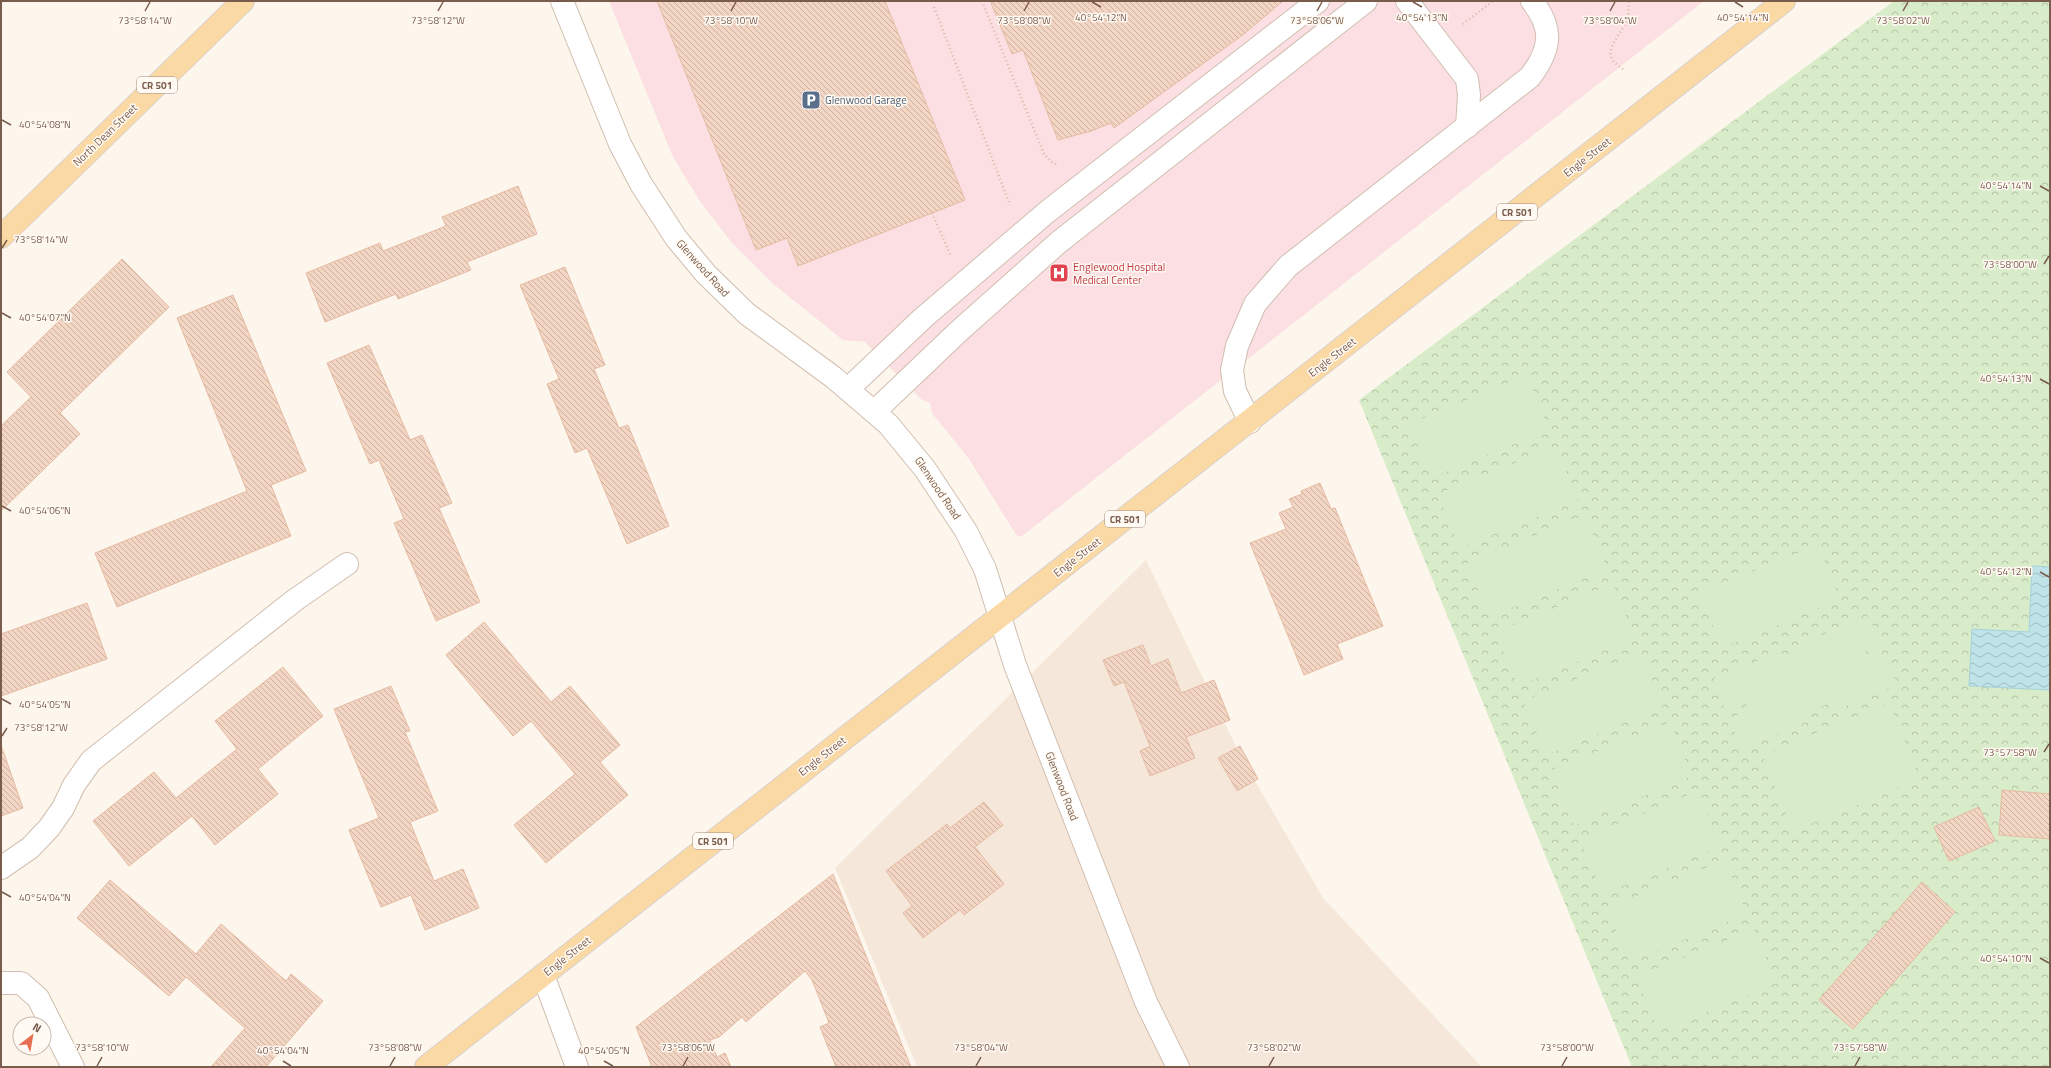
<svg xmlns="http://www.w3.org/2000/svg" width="2051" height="1068" viewBox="0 0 2051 1068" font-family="'Titillium Web',sans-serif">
	<defs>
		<pattern id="park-crowns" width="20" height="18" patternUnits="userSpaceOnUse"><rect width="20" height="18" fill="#d8ecc9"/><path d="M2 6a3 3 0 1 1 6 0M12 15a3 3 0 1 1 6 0" fill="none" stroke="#b4c2a5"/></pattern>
		<pattern id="water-waves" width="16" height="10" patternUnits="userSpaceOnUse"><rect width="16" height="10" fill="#bfe3e8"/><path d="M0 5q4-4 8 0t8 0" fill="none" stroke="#a0bbbe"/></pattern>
		<pattern id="building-back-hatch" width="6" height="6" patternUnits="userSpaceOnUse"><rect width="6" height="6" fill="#f3d5c3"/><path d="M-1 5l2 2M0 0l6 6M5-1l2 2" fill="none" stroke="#cab0a1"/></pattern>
	</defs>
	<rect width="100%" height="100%" fill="#fdf6ec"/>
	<path fill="#f5e8da" d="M1146 560 1240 755 1323 898 1482 1067H917L835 868Z"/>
	<path fill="#fbdfe3" d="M609 1H1704L1022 536H1017L969 459 932 413 930 403 921 399 865 342 843 340 772 283 732 243 699 200 673 157Z"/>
	<path fill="url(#park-crowns)" d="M1894 1H2050V1067H1632L1359 400Z"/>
	<path fill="#d8ecc9" d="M1527 375 1549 430 1431 478 1409 424Z
		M1556 446 1578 500 1460 548 1438 494Z
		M1585 515 1607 569 1489 617 1467 563Z
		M1818 545 1840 599 1722 648 1699 593Z
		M1613 584 1635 638 1518 686 1495 632Z
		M1869 616 1881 646 1862 653 1866 662 1885 655 1897 685 1831 712 1828 704 1805 713 1808 721 1742 749 1729 718 1748 711 1745 702 1725 709 1713 679 1779 652 1782 659 1805 650 1802 643Z
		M1641 653 1663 707 1546 755 1523 701Z
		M1889 703 1920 779 1793 831 1762 755Z
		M1670 722 1692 776 1574 825 1551 770Z
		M1698 791 1720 846 1603 894 1580 840Z
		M1725 860 1747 914 1629 962 1607 908Z
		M1754 929 1777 983 1659 1031 1636 977Z"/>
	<path fill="url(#water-waves)" stroke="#a5d3da" d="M2032 566 2050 567V690L1969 686 1972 629 2029 632Z"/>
	<path fill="url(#building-back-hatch)" stroke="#e6bba3" d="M657 1H885L965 200 798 266 787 238 756 250Z
		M996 1H1283L1244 34 1114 128 1111 123 1091 131 1058 140 1023 50 1012 54 991 3Z
		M518 186 537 234 467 262 471 270 398 299 396 294 325 322 306 273 380 243 383 251 446 226 442 217Z
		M122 259 169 307 60 413 80 434 1 511V426L31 397 7 372Z
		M565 267 605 365 594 369 619 428 628 425 669 526 627 544 587 448 575 453 547 384 559 379 520 285Z
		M233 295 306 471 271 485 291 536 117 607 95 553 247 491 177 318Z
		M369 345 410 440 422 435 452 503 439 508 480 602 436 621 394 523 404 519 379 460 370 464 327 363Z
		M1320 483 1331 509 1335 508 1383 626 1337 644 1343 659 1304 675 1250 543 1286 529 1279 513 1293 507 1289 499 1302 494 1301 491Z
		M87 603 107 659 1 696V634Z
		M484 622 551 702 570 686 620 745 600 762 628 795 546 863 514 825 575 774 531 721 513 736 446 655Z
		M1143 645 1151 666 1168 659 1181 693 1214 680 1230 720 1186 737 1195 758 1150 776 1140 751 1150 746 1124 682 1114 686 1103 660Z
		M283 667 323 716 258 769 278 794 215 845 192 816 129 866 93 821 154 772 176 798 237 749 215 721Z
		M391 686 410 731 405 732 438 811 410 822 434 881 463 869 479 908 425 930 411 895 381 907 349 830 379 818 334 709Z
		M1 745 23 808 1 816Z
		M1240 746 1258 779 1237 791 1218 758Z
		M2002 790 2050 794V839L1999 835Z
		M984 802 1003 825 975 847 1004 884 964 915 960 910 923 938 903 913 912 906 886 871 947 824 950 828Z
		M1979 807 1995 841 1949 861 1934 827Z
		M833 874 911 1067H836L820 1027 829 1023 812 980 805 971 746 1022 742 1017 719 1037 710 1040 717 1057 725 1053 731 1067H652L636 1027Z
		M110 880 196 954 221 924 286 981 291 974 323 1001 266 1067H211L245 1028 186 977 169 996 77 918Z
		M1922 882 1955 912 1853 1029 1819 1000Z"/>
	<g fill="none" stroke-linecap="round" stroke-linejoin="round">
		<g stroke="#d1beb0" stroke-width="24">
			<path id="lane" d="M1407 1 1467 79 1469 95 1467 127
				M848 389 923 318 1047 212 1318 1
				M874 412 959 331 1059 242 1366 1
				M1250 422 1235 391 1232 370 1237 346 1255 304 1288 266 1530 77C1551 49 1554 29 1532 1
				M1 868 30 848 49 828 63 808 74 785 91 761 295 600 347 564
				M1 983H21L38 998 73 1067"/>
		</g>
		<g stroke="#d1beb0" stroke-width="24">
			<path id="street" d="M562 1 620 144 641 184 676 238 706 274 747 314 833 377 888 424 925 469 966 531 985 569 1015 665 1146 1002 1178 1067
				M543 975 577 1067"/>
		</g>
		<g stroke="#dad1cd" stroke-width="24">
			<path id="primary" d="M1 237 243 1
				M426 1067 1784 1"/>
		</g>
		<path stroke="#d9b8a5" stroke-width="2.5" stroke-dasharray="1 3" stroke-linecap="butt" d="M982 1 1044 154 1052 162 1058 165
			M934 7 1010 205
			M1463 24 1493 1
			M1623 69C1598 54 1617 41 1626 22 1629 16 1629 8 1629 1
			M932 213 950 254"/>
		<use href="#lane" stroke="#fff" stroke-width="22"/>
		<use href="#street" stroke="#fff" stroke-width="22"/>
		<use href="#primary" stroke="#fbd9a5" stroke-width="22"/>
	</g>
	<path fill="none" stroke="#7a5c4d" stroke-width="1.5" d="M1092 2 1101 7M1413 2 1422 7M1735 2 1743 7M145 11 150 2M438 11 443 2M731 11 736 2M1024 11 1029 2M1317 11 1322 2M1610 11 1615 2M1903 11 1908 2M2 120 11 125M2040 186 2049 191M2 248 7 240M2044 264 2049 256M2 313 11 318M2040 379 2049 384M2 506 11 511M2040 572 2049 577M2 699 11 704M2 736 7 728M2044 752 2049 744M2 892 11 897M2040 958 2049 963M283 1061 291 1066M604 1061 613 1066M97 1066 102 1057M390 1066 395 1057M683 1066 688 1057M976 1066 981 1057M1269 1066 1274 1057M1562 1066 1567 1057M1855 1066 1860 1057"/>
	<defs>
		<g id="parking-square" transform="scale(1)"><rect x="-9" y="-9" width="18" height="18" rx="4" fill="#5c6f8a" stroke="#fffaf3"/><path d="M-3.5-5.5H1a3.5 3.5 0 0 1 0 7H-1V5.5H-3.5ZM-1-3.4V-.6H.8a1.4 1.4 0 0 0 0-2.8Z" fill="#fff"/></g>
		<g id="hospital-square" transform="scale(1)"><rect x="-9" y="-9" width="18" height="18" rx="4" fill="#e0444e" stroke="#fffaf3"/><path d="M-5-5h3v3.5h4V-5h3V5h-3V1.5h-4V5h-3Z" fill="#fff"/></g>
	</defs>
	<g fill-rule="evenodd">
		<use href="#parking-square" x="811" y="100"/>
		<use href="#hospital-square" x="1059" y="273"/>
	</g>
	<g text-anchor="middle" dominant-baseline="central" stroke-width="3" stroke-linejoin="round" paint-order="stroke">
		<g fill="#fffaf3" stroke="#a28b7f" stroke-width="1">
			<rect x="137" y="77" width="40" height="16" rx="3"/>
			<rect x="1497" y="204" width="40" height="16" rx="3"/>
			<rect x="1105" y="511" width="40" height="16" rx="3"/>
			<rect x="693" y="833" width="40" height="16" rx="3"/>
		</g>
		<g font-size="10" font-weight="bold" fill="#7a5c4d">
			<text x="157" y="85">CR 501</text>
			<text x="1517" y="212">CR 501</text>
			<text x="1125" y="519">CR 501</text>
			<text x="713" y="841">CR 501</text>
		</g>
		<g font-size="11" fill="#4e5e75" stroke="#fffaf3" text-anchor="start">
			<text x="825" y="100">Glenwood Garage</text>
		</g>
		<g font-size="11" fill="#7a5c4d" stroke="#fffaf3">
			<text transform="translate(105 135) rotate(-44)">North Dean Street</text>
			<text transform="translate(1587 157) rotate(-38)">Engle Street</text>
			<text transform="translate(703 268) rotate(48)">Glenwood Road</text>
			<text transform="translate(1332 357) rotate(-38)">Engle Street</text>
			<text transform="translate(938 488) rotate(56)">Glenwood Road</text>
			<text transform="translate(1077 557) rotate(-38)">Engle Street</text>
			<text transform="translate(822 756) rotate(-38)">Engle Street</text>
			<text transform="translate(1062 786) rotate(69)">Glenwood Road</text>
			<text transform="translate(567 956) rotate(-38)">Engle Street</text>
		</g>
		<g font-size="11" fill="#be3a42" stroke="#fffaf3" text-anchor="start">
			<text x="1073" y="267">Englewood Hospital<tspan x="1073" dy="13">Medical Center</tspan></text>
		</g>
	</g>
	<g font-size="10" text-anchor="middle" fill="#7a5c4d" stroke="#fffaf3" stroke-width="3" stroke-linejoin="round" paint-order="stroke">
		<text x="1101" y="21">40°54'12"N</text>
		<text x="1422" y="21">40°54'13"N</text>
		<text x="1743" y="21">40°54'14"N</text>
		<text x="1024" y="24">73°58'08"W</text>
		<text x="1317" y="24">73°58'06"W</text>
		<text x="1610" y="24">73°58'04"W</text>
		<text x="145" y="24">73°58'14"W</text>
		<text x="438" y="24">73°58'12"W</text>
		<text x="731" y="24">73°58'10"W</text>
		<text x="1903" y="24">73°58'02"W</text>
		<text x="45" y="128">40°54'08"N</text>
		<text x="2006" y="189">40°54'14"N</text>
		<text x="41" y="243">73°58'14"W</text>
		<text x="2010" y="268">73°58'00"W</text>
		<text x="45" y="321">40°54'07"N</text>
		<text x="2006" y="382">40°54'13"N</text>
		<text x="45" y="514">40°54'06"N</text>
		<text x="2006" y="575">40°54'12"N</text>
		<text x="45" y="708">40°54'05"N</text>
		<text x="41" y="731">73°58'12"W</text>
		<text x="2010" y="756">73°57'58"W</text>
		<text x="45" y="901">40°54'04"N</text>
		<text x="2006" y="962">40°54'10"N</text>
		<text x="102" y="1051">73°58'10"W</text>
		<text x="395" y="1051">73°58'08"W</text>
		<text x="688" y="1051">73°58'06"W</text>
		<text x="981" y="1051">73°58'04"W</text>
		<text x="1274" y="1051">73°58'02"W</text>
		<text x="1567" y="1051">73°58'00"W</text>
		<text x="1860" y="1051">73°57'58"W</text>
		<text x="283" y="1054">40°54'04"N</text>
		<text x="604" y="1054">40°54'05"N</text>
	</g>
	<rect width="2051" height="1068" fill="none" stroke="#7a5c4d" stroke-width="4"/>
	<g transform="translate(32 1036) rotate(31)"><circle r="19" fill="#fffaf3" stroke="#cabbb1"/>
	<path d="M0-3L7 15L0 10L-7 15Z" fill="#e76f51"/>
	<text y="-6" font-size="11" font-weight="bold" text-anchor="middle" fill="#7a5c4d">N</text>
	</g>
</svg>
